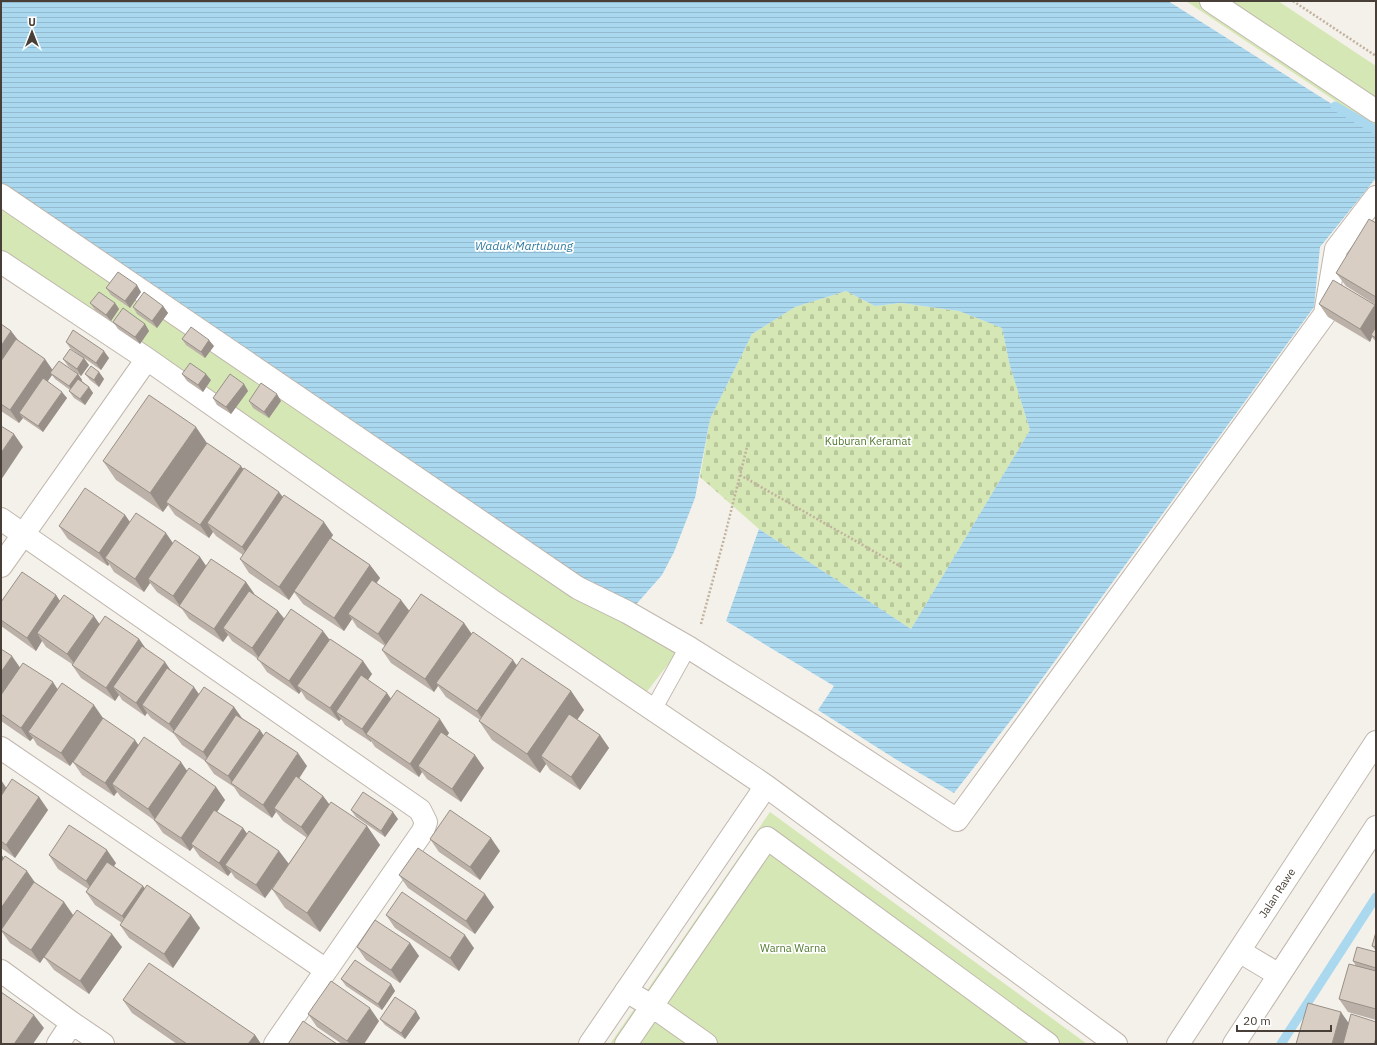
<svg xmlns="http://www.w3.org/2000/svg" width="1377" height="1045" viewBox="0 0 1377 1045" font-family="'IBM Plex Sans',sans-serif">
	<defs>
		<pattern id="cemetery-stones" width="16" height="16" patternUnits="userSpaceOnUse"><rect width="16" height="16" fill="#d5e7b4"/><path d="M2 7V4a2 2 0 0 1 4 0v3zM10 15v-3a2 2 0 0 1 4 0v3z" fill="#b8c79c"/></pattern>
		<pattern id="water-rules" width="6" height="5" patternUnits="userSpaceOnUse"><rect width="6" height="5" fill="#a9d8ef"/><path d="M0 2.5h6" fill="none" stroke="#93bace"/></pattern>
	</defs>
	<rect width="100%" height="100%" fill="#f4f0ea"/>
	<path fill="url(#cemetery-stones)" d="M846 291 875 306 901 303 959 311 1002 328 1010 366 1030 430 911 629 759 529 700 477 710 419 752 334 795 307Z"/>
	<path fill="#d5e7b4" d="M1186 1H1278L1376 66V128Z
		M1 183 688 647 673 658 645 694 1 267Z
		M770 812 1087 1044H610Z"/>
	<path fill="url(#water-rules)" d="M1 1H1168L1335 106 1376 130V178L1320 247 1314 307 1022 706 954 793 897 760 818 710 834 686 726 621 759 529 911 629 1030 430 1010 366 1002 328 959 311 901 303 875 306 846 291 795 307 752 334 710 419 695 498 674 552 662 575 632 609 527 548 1 188Z"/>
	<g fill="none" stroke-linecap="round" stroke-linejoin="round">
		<path stroke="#a9d8ef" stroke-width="9" d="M1335 106 1376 130
			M1281 1044 1376 897"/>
		<g stroke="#c0b7ad" stroke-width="18">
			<path id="service" d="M653 710 688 647"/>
		</g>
		<g stroke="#c0b7ad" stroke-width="24">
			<path id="pedestrian" d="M1211 1 1376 111
				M1 195 578 588 627 612 688 647 815 727 957 820 1325 314 1336 249 1376 197
				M626 991 652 1006 706 1044
				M626 1044 767 838 1048 1044"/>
		</g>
		<g stroke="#c0b7ad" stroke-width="24">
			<path id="minor" d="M1 262 147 359 494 602 766 786 1116 1044
				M1 519 420 810 426 822 423 831 275 1044
				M1 566 147 359
				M1 748 326 970
				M1239 951 1279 975
				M1 971 72 1023 103 1044
				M58 1044 72 1023
				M590 1044 766 786
				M1178 1044 1376 742
				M1234 1044 1376 827"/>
		</g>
		<path stroke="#c1b29e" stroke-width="2.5" stroke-dasharray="2 2" stroke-linecap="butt" d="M1293 1 1376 56
			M740 475 903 568
			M701 624 725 535 747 447"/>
		<use href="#service" stroke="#fff" stroke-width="16"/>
		<use href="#pedestrian" stroke="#fff" stroke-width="22"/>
		<use href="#minor" stroke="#fff" stroke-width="22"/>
	</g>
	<path fill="#bbb1a8" d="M1376 223V305L1346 286 1336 273Z
		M106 288 141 292 130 308 111 295Z
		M90 303H115L119 309 111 321 95 310Z
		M1319 304 1376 307V342L1372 337 1370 342 1328 317Z
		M163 306 168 313 157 328 137 314 133 307Z
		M113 322 145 324 149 331 140 344 118 329Z
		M1 324 11 331 18 340 52 370 78 374 82 380V381L89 387 93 393 85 405 74 398 69 391 70 390 55 379 52 375 47 382 67 398 43 432 24 419 23 418 19 423 1 411Z
		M182 339 214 346 205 358 186 345Z
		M66 342 109 358 101 370 70 348Z
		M63 359 89 365 81 376 68 366Z
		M99 372 104 379 99 387 90 380 85 374Z
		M182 374 211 380 203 392 187 381Z
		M244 384 248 391 231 414 217 405 213 398Z
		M249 401H281L269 418 253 408Z
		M207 443 283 497 333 535 331 538 370 565 380 578 376 583 409 611 464 623 471 633 517 665 571 691 584 710 577 720 600 735 609 748 580 790 550 770 546 764 540 773 492 740 479 721 480 720 446 697 438 686 434 692 391 663 382 650 385 646 357 627 352 619 344 631 303 604 294 592 289 600 249 573 240 559 243 555 216 536 213 532 209 538 175 515 168 505 163 512 116 480 103 461Z
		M125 515 130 522 200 557 206 567 246 582 255 595 278 611 285 619 329 640 363 661 372 674 368 680 391 699 449 733 447 736 484 768 461 802 427 779 422 772 419 777 375 747 371 741V742L345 725 341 719 339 721 306 699 301 691 299 694 267 672 258 659 232 641 228 635 223 642 189 619 182 609 157 592 150 583 144 592 114 572 109 564 108 566 68 539 59 526Z
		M56 595 60 601 100 624 139 639 146 649 171 671 199 694 234 707 242 718 260 730 263 736 307 766 299 779 323 796 329 804 367 826 380 845 320 932 285 908 272 889 265 898 235 878 231 872 228 876 200 857 193 847 190 851 163 833 154 820 121 797 117 792 114 796 82 775 73 762 138 745 187 771 216 787 225 800 217 812 243 828 247 834 279 851 288 864 307 838 283 821 276 812 272 818 240 796 234 787 214 774 205 761 182 745 174 734 151 718 147 713 145 716 122 700 119 695 115 701 81 678 72 665V664L46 647 42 641 36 651 1 626V602Z
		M1 649 20 668 57 689 103 718 70 766 37 745 33 738 30 741 1 721Z
		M1 780 6 788 39 797 48 810 15 858 1 848Z
		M351 810 398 819 385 837 356 817Z
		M430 839 500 851 480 880 439 852Z
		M1 854 3 858 34 882 64 902 73 915 122 947 89 994 54 970 44 957 50 948 40 963 10 943 2 932 1 934Z
		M49 855 116 863 114 866 200 928 173 968 129 938 120 925 122 923 95 905 86 892 88 889 58 869Z
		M399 875 494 907 475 934 408 888Z
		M386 915 474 948 459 971 395 928Z
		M1376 932V951L1372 946Z
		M410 943 419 956 400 983 366 960 357 947Z
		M1376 952V1020L1348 1012 1339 999 1356 966 1353 961Z
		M341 979 391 984 395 991 382 1010 346 986Z
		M123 1000 255 1035 261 1044H177L132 1013Z
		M308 1014 379 1021 364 1044H342L317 1027Z
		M420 1018 405 1039 385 1025 380 1019Z"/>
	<path fill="#989088" d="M137 285 141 292 130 308 125 301Z
		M115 303 119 309 111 321 106 315Z
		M1375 305 1376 307V331L1371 335 1372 337 1370 342 1360 329Z
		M163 306 168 313 157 328 152 321Z
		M145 324 149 331 140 344 135 337Z
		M11 331 21 344 1 373V346Z
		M209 340 214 346 205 358 201 352Z
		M104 351 109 358 101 370 96 363Z
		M84 358 89 365 81 376 77 369Z
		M45 359 54 372 50 373 52 375 24 416 19 413 23 418 19 423 10 410Z
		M99 372 104 379 99 387 94 380Z
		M78 374 82 380 73 392 69 386Z
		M206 374 211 380 203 392 198 385Z
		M244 384 248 391 231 414 226 407Z
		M89 387 93 393 85 405 80 399Z
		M62 392 67 398 43 432 38 426Z
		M277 394 281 401 269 418 264 412Z
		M196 427 209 446 166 502 168 505 163 512 150 493Z
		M14 434 23 447 1 480V453Z
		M241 466 250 479 207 523 213 532 209 538 200 525Z
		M279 492 289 505 251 560 242 547Z
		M125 515 134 528 105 558 109 564 108 566 99 553Z
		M324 522 333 535 289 600 279 587Z
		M166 533 175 546 148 579 150 583 144 592 135 579Z
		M200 557 209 570 180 606 173 596Z
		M370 565 380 578 353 618 348 614 352 619 344 631 334 618Z
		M246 582 255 595 223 628 228 635 223 642 214 629Z
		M56 595 65 609 37 633 42 641 36 651 27 638Z
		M401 600 411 613 388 648 378 634Z
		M278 611 288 624 261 661 252 648Z
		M94 616 103 629 77 667 67 654Z
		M464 623 473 636 436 683 438 686 434 692 425 679Z
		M323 631 333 644 297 686 301 691 299 694 289 681Z
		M139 639 148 652 113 687 119 695 115 701 106 688Z
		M12 656 21 669 1 698V672Z
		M513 660 522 673 486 724 477 711Z
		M363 661 372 674 342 717 336 712 341 719 339 721 330 708Z
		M165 662 174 675 142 705 147 713 145 716 136 703Z
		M53 682 62 696 28 732 33 738 30 741 21 728Z
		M194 687 203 700 177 735 169 724Z
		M571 691 584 710 548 761 541 756 546 764 540 773 527 754Z
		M387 693 396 706 366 734 371 741V742L362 729Z
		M94 705 103 718 70 766 61 753Z
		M234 707 243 720 212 765 203 752Z
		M440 719 449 733 424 770 418 766 422 772 419 777 410 764Z
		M260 730 269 743 234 785 228 776Z
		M600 735 609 748 580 790 571 777Z
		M135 740 144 753 112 784 117 792 114 796 105 783Z
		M298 753 307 766 277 811 274 808 276 812 272 818 263 805Z
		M475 755 484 768 461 802 452 789Z
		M181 762 190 775 157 822 148 809Z
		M1 780 7 789 1 797Z
		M216 787 225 800 194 846 191 844 193 847 190 851 181 838Z
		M323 796 333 809 311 840 301 827Z
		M39 797 48 810 15 858 6 845Z
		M393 812 398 819 385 837 381 831Z
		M367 826 380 845 320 932 307 913Z
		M243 828 252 841 225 865 231 872 228 876 219 863Z
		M491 838 500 851 480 880 470 867Z
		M107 850 116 863 95 894 86 881Z
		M279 851 289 864 265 898 256 885Z
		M1 854 8 864 1 875Z
		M27 871 36 884 1 930V908Z
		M143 886 152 899 131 929 122 916Z
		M485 894 494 907 475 934 466 921Z
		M64 902 73 915 40 963 31 950Z
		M191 915 200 928 173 968 164 954Z
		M112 934 122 947 89 994 80 981Z
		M465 935 474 948 459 971 450 958Z
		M410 943 419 956 400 983 391 970Z
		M391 984 395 991 382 1010 378 1004Z
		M370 1008 379 1021 364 1044H350L347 1041Z
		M416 1011 420 1018 405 1039 401 1033Z
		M1341 1012 1350 1025 1345 1044H1332Z
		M34 1015 44 1028 33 1044H14Z
		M255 1035 261 1044H248Z"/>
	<path fill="#d9cec3" stroke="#989088" d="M1369 219 1376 223V297L1336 273Z
		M118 272 137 285 125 301 106 288Z
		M1333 280 1375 305 1360 329 1319 304Z
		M99 292 115 303 106 315 90 303Z
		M144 292 163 306 152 321 133 307Z
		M123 308 145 324 135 337 113 322Z
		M1 324 11 331 1 346Z
		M191 327 209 340 201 352 182 339Z
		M1376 327V338L1371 335Z
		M73 330 104 351 96 363 66 342Z
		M16 339 45 359 10 410 1 404V361Z
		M70 349 84 358 77 369 63 359Z
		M59 361 78 374 69 386 50 373Z
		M190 363 206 374 198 385 182 374Z
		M91 366 99 372 94 380 85 374Z
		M230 374 244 384 226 407 213 398Z
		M43 378 62 392 38 426 19 413Z
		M78 379 89 387 80 399 69 391Z
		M261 383 277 394 264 412 249 401Z
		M149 395 196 427 150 493 103 461Z
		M1 426 14 434 1 453Z
		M207 443 241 466 200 525 166 502Z
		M244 468 279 492 242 547 207 523Z
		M85 488 125 515 99 553 59 526Z
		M284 495 324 522 279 587 240 559Z
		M136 513 166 533 135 579 105 558Z
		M330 538 370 565 334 618 294 591Z
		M175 540 200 557 173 596 148 579Z
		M211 559 246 582 214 629 179 606Z
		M22 572 56 595 27 638 1 620V602Z
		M372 580 401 600 378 634 348 614Z
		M249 591 278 611 252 648 223 628Z
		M421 594 464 623 425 679 382 650Z
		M64 595 94 616 67 654 37 633Z
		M291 609 323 631 289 681 257 659Z
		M105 616 139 639 106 688 72 665Z
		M473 632 513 660 477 711 436 683Z
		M330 639 363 661 330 708 297 686Z
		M142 646 165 662 136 703 113 687Z
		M1 649 12 656 1 672Z
		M522 658 571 691 527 754 479 721Z
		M23 663 53 682 21 728 1 714V695Z
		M167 668 194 687 169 724 142 705Z
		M361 675 387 693 362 729 336 712Z
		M62 683 94 705 61 753 28 732Z
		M204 687 234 707 203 752 173 732Z
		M397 690 440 719 410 764 366 734Z
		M569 714 600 735 571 777 541 756Z
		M236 715 260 730 228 776 205 761Z
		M103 718 135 740 105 783 73 762Z
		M266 732 298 753 263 805 231 783Z
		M441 732 475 755 452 789 418 766Z
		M144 737 181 762 148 809 112 784Z
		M189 768 216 787 181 838 154 820Z
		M296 776 323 796 301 827 274 808Z
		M12 779 39 797 6 845 1 841V796Z
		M363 792 393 812 381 831 351 810Z
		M331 802 367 826 307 913 272 889Z
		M214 810 243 828 219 863 191 844Z
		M450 810 491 838 470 867 430 839Z
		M69 825 107 850 86 881 49 855Z
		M249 831 279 851 256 885 225 865Z
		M418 848 485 894 466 921 399 875Z
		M5 856 27 871 1 908V862Z
		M107 862 143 886 122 916 86 892Z
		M34 882 64 902 31 950 1 930Z
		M147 885 191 915 164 954 120 925Z
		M402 892 465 935 450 958 386 915Z
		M77 910 112 934 80 981 44 957Z
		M375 920 410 943 391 970 357 947Z
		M1376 932V947L1372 946Z
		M1357 947 1376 952V968L1353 961Z
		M355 960 391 984 378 1004 341 979Z
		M149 963 255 1035 248 1044H187L123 1000Z
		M1349 964 1376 971V1009L1339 999Z
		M331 981 370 1008 347 1041 308 1014Z
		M1 992 34 1015 14 1044H1Z
		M395 997 416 1011 401 1033 380 1019Z
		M1308 1003 1341 1012 1332 1044H1296Z
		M1351 1014 1376 1022V1038L1374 1044H1343Z
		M303 1021 337 1044H288Z"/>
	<g text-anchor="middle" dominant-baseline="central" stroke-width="3.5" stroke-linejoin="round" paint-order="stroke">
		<g font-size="11" fill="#50792c" stroke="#fff">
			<text x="868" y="441">Kuburan Keramat</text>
			<text x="793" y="948">Warna Warna</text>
		</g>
		<g font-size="11" fill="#484038" stroke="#fff">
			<text transform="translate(1277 893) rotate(-57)">Jalan Rawe</text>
		</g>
		<g font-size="12" font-style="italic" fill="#307ca2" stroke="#fff">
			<text x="524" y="245">Waduk Martubung</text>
		</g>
	</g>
	<rect width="1377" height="1045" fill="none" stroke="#484038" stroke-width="4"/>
	<g transform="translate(32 32)" stroke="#ffffff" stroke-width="3" paint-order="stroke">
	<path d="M0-3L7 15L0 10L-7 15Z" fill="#484038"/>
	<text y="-6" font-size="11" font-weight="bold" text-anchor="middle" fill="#484038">U</text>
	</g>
	<path d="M1237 1025v6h94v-6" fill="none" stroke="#484038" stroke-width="2"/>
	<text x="1243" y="1025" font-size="12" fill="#484038" stroke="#ffffff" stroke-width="3" paint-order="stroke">20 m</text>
</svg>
